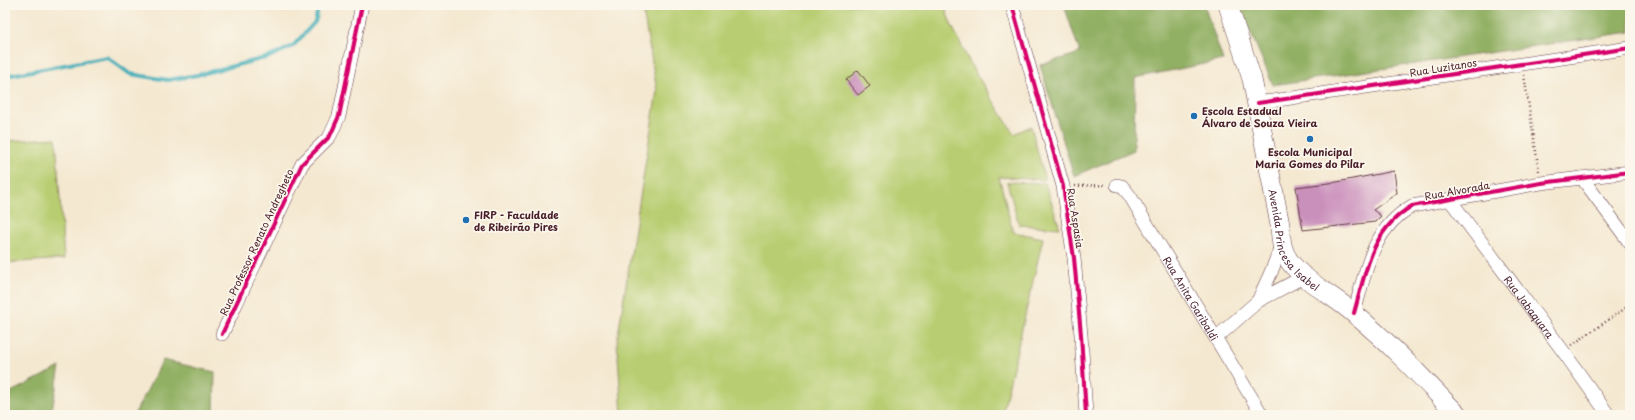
<svg xmlns="http://www.w3.org/2000/svg" width="1635" height="420" viewBox="0 0 1635 420" font-family="'Playpen Sans',sans-serif">
	<rect width="100%" height="100%" fill="#fbf7ec"/>
	<filter id="ink" filterUnits="userSpaceOnUse"><feTurbulence type="fractalNoise" baseFrequency=".025" numOctaves="2"/><feDisplacementMap in="SourceGraphic" scale="8" xChannelSelector="R" yChannelSelector="G"/><feConvolveMatrix kernelMatrix="1 2 1 2 8 2 1 2 1" color-interpolation-filters="sRGB"/></filter>
	<filter id="wash" filterUnits="userSpaceOnUse"><feTurbulence type="fractalNoise" baseFrequency=".012" numOctaves="4" result="noise"/><feDisplacementMap in="SourceGraphic" scale="16" xChannelSelector="R" yChannelSelector="G"/><feGaussianBlur stdDeviation="0.9" result="paint"/><feColorMatrix in="noise" values="0 0 0 0 0 0 0 0 0 0 0 0 0 0 0 0 0 1.4 0 .05"/><feComposite in="paint" operator="in"/></filter>
	<g filter="url(#wash)">
		<rect width="100%" height="100%" fill="#f4e8d0"/>
		<path fill="#b8cd71" stroke="#81764e" d="M642 5H944L951 24 972 67 1014 134 1031 126 1045 180 999 177 1013 232 1043 238 1002 415H622L617 341 657 91Z
			M56 138 64 259 5 263V141Z
			M1007 182 1045 183 1060 228 1019 225Z"/>
		<path fill="#92b063" stroke="#6e6847" d="M1064 5H1204L1223 60 1135 78 1134 150 1074 176 1040 65 1080 53Z
			M1239 5H1630V32L1273 85Z
			M163 360 215 372 214 415H134Z
			M60 367 51 415H5V395Z"/>
		<g fill="none" stroke-linecap="round" stroke-linejoin="round">
			<path stroke="#3eaeba" stroke-width="4" d="M5 76 107 57 130 74 168 80 197 75 269 57 293 46 315 22 319 5"/>
		</g>
		<g id="blocks">
			<path fill="#ca90bc" d="M858 70 870 86 858 95 846 80Z
				M1394 171 1397 193 1373 210 1381 216 1375 222 1303 230 1296 187 1337 182Z"/>
		</g>
	</g>
	<g filter="url(#ink)">
		<use href="#blocks" fill-opacity="0" stroke="#643d44" stroke-width="1"/>
		<g fill="none" stroke-linecap="round" stroke-linejoin="round">
			<g stroke="#643d44" stroke-width="14">
				<g id="minor">
					<path d="M1012 5 1063 186 1074 258 1081 335 1086 415"/>
					<path d="M1258 103 1630 48"/>
					<path d="M1582 178 1630 243"/>
					<path id="s1" d="M1117 185 1122 186 1130 196 1262 415"/>
					<path id="s2" d="M1450 200 1563 351 1607 413"/>
					<path d="M1258 301 1272 270 1281 246"/>
					<path d="M1354 313C1366 271 1371 230 1412 206L1541 183 1630 172"/>
					<path d="M222 334 302 164 330 136 339 116 362 5"/>
					<path d="M1216 338 1258 301 1303 277"/>
				</g>
			</g>
			<g stroke="#643d44" stroke-width="20">
				<g id="secondary">
					<path id="s3" d="M1228 5 1252 79 1280 225C1281 239 1281 251 1290 262 1306 283 1338 298 1358 317 1394 347 1425 381 1458 415"/>
				</g>
			</g>
			<path stroke="#643d44" stroke-width="2.5" stroke-dasharray="1 3" stroke-linecap="butt" d="M1524 75 1539 171
				M1075 186 1106 185
				M1572 345 1630 305"/>
			<use href="#minor" stroke="#fff" stroke-width="13"/>
			<use href="#secondary" stroke="#fff" stroke-width="19"/>
			<g stroke="#fbf7ec" stroke-width="6">
				<path id="cycleway" d="M1012 5 1063 186 1074 258 1081 335 1086 415
					M1258 103 1630 48
					M1354 313C1366 271 1371 230 1412 206L1541 183 1630 172
					M222 334 302 164 330 136 339 116 362 5"/>
			</g>
			<use href="#cycleway" stroke="#d6006c" stroke-width="4"/>
		</g>
	</g>
	<g fill="#1f6fb2" stroke="#fbf7ec" stroke-width="1.5">
		<circle cx="1194" cy="116" r="4"/>
		<circle cx="1310" cy="139" r="4"/>
		<circle cx="466" cy="220" r="4"/>
	</g>
	<g text-anchor="middle" dominant-baseline="central" stroke-width="3.5" stroke-linejoin="round" paint-order="stroke">
		<g font-size="10" fill="#4a1f2b" stroke="#fbf7ec">
			<text transform="translate(1443 67) rotate(-9)">Rua Luzitanos</text>
			<text transform="translate(1457 190) rotate(-10)">Rua Alvorada</text>
			<text transform="translate(1076 218) rotate(81)">Rua Aspasia</text>
			<text stroke="none"><textPath href="#s3" startOffset="247">Avenida Princesa Isabel</textPath></text>
			<text transform="translate(256 242) rotate(-65)">Rua Professor Renato Andregheto</text>
			<text stroke="none"><textPath href="#s1" startOffset="137">Rua Anita Garibaldi</textPath></text>
			<text stroke="none"><textPath href="#s2" startOffset="133">Rua Jabaquara</textPath></text>
		</g>
		<g font-size="10" font-weight="bold" fill="#4a1f2b" stroke="#fbf7ec" text-anchor="start">
			<text x="1202" y="110">Escola Estadual<tspan x="1202" dy="12">Álvaro de Souza Vieira</tspan></text>
			<text x="1310" y="151" text-anchor="middle">Escola Municipal<tspan x="1310" dy="12">Maria Gomes do Pilar</tspan></text>
			<text x="474" y="214">FIRP - Faculdade<tspan x="474" dy="12">de Ribeirão Pires</tspan></text>
		</g>
	</g>
	<rect width="1635" height="420" fill="none" stroke="#fbf7ec" stroke-width="20"/>
</svg>
